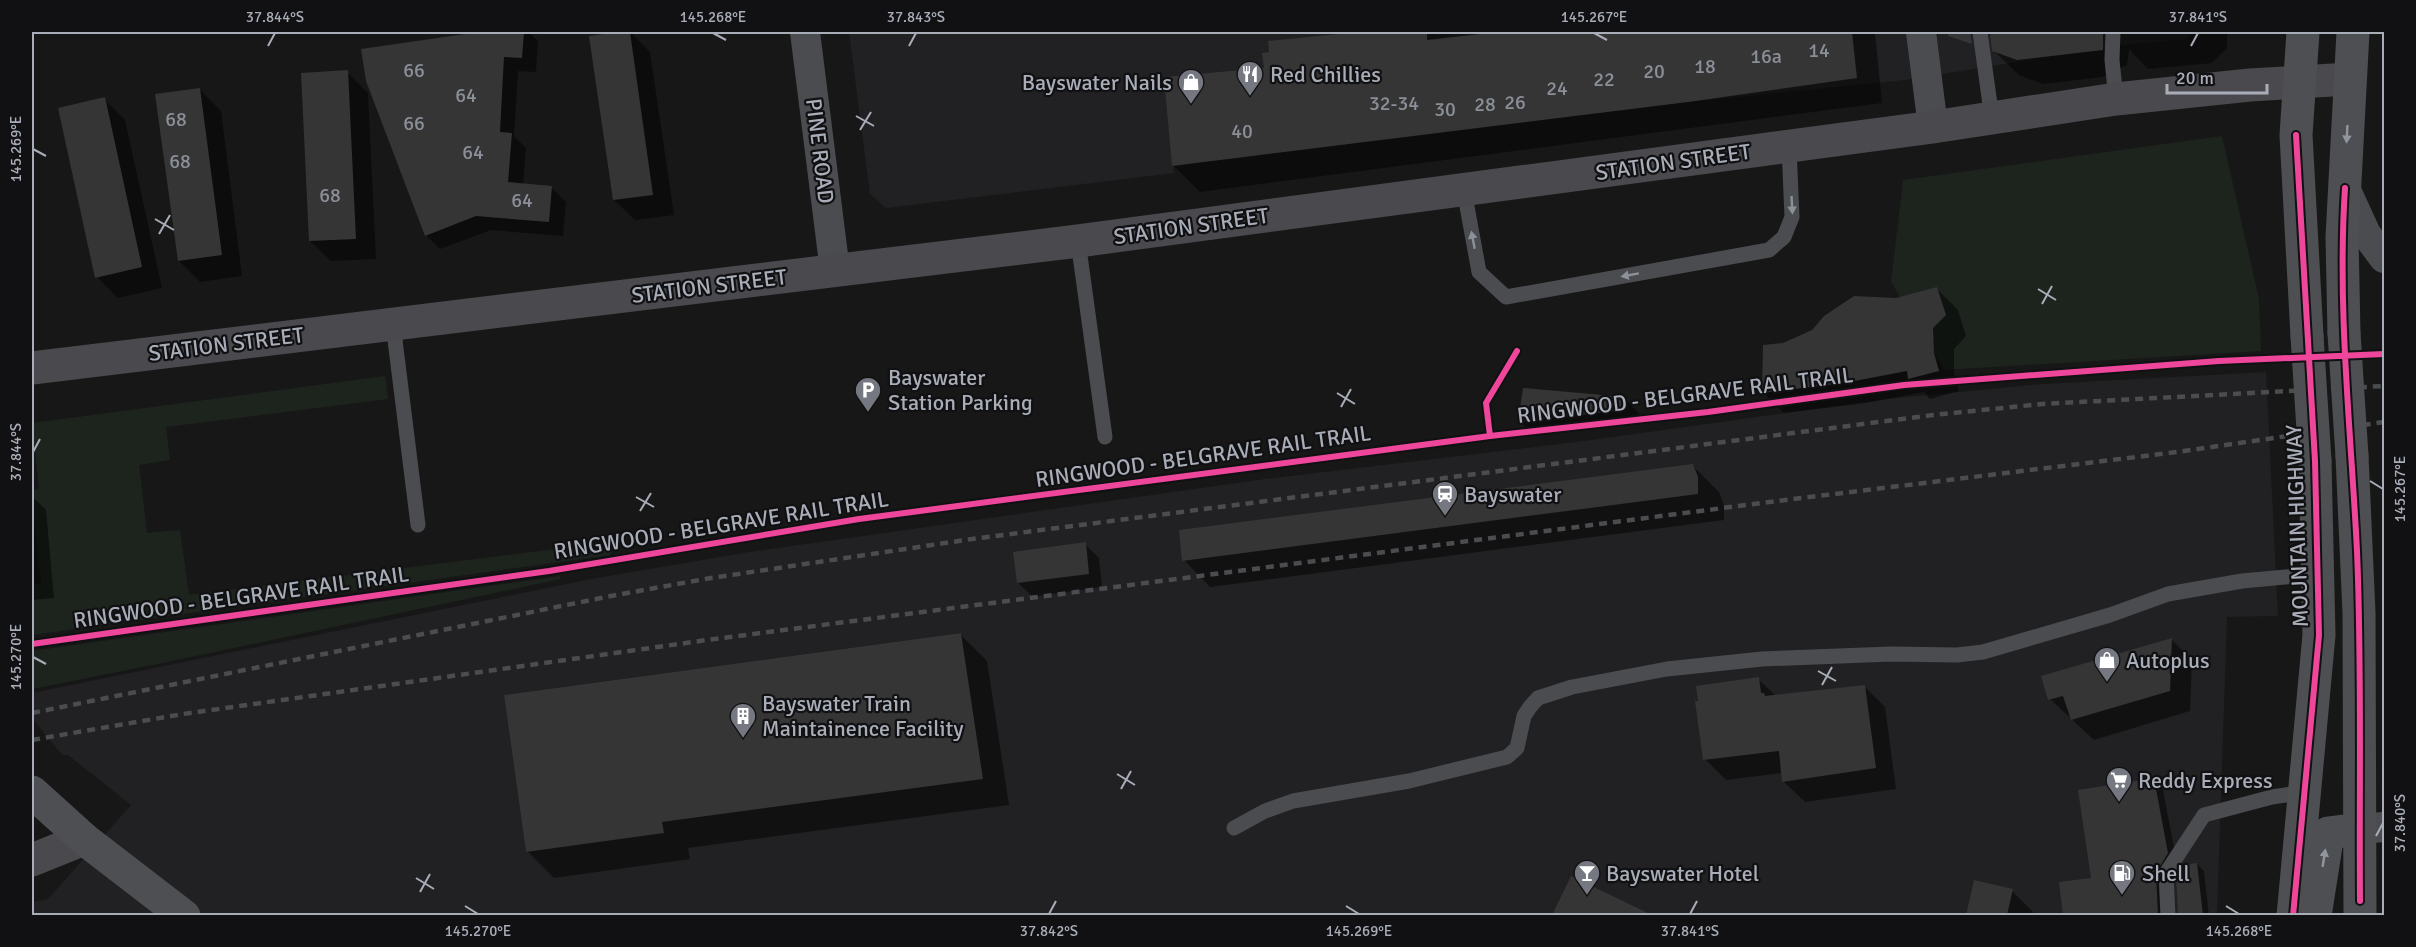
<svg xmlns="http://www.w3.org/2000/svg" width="2416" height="947" viewBox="0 0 2416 947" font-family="Signika,sans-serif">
	<rect width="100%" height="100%" fill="#171717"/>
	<path fill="#212123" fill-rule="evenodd" d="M849 32H2194L2187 39 2122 45 1905 80 1688 102 1173 166 1174 173 886 208 870 194Z
		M2266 372 2278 616 2227 617 2217 915 32 916V902L48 899 131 805 68 755H62L32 718V693L591 579 749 552 1265 479 1584 441 1886 399 2043 384ZM961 633 983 779 662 822 664 833 526 852 504 695Z"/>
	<path fill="#1d241e" d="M2222 136 2259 299 2261 351 1944 370 1891 282 1903 180Z
		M385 376 388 399 166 427 170 460 139 465 147 533 180 530 189 595 612 542 613 549 610 555 32 635V585L41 584 32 494V491L39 489 32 423Z
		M560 576 561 579 167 662 32 689V651Z"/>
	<path fill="#0007" d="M489 32H529L538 41 536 72 518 71 514 136 526 148 523 185 551 187 566 202 563 236 491 230 440 249 426 235 363 50Z
		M630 32 650 52 674 215 635 220 614 200 591 37Z
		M1364 32H1875L1882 103 1200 192 1174 166 1266 70Z
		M1991 32H2227V48L2212 63 2148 69 2129 49 2127 65 2103 77 2043 84 2019 75 1994 51Z
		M347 72 368 93 376 259 331 261 310 241Z
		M200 90 221 111 242 276 200 282 179 261Z
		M104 99 125 120 162 288 118 298 97 277Z
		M1937 289 1958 310 1966 336 1954 349V375L1959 391 1930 399 1924 392 1866 403 1784 413 1763 392 1784 344 1896 299Z
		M1624 399 1639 413V424L1534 435 1520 421Z
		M1692 465 1719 492 1724 505V520L1210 587 1184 560Z
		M32 496 46 510 54 598 32 600Z
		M1085 544 1099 558 1102 587 1033 597 1018 583Z
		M960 634 987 661 1009 805 688 848 690 859 554 878 528 852Z
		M2171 639 2192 660 2190 711 2094 740 2050 699Z
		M1758 679 1776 696 1864 686 1885 707 1896 789 1805 802 1784 782 1783 773 1726 780 1705 759Z
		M2153 780 2163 790 2177 863 2165 884 2167 916H2064L2060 883 2093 880Z
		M2197 864 2204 871 2209 916H2179L2177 876Z
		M1572 878 1649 916H1553Z
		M1975 882 2012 891 2033 912 2032 916H1967Z"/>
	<path fill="#353536" d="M465 32H524L522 58 504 57 500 132 512 133 508 182 552 186 549 222 476 216 425 236 366 81 361 49 465 34Z
		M618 32H630L653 195 613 200 589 36Z
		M1360 32H1427V40L1498 32H1852L1857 78 1688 102 1172 166 1164 77 1264 68 1262 53 1269 52 1268 41Z
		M1948 32H1970L1972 44 1948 36Z
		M1990 32H2103V50L2017 60 1992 51Z
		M348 70 356 239 309 241 301 73Z
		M200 88 222 255 178 261 155 94Z
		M105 97 142 267 95 278 58 108Z
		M1937 287 1946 315 1933 328 1934 353 1939 371 1908 379 1907 371 1844 383 1762 393 1763 345 1783 343 1812 330 1824 316 1854 296 1896 298Z
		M1523 388 1625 397V410L1518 422Z
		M1693 464 1698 477V494L1182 561 1179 530Z
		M1086 542 1089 574 1017 583 1013 552Z
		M961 633 983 779 662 822 664 833 526 852 504 695Z
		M2172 638 2170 691 2071 720 2063 696 2048 700 2041 676Z
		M1759 677 1761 693H1764L1765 696 1865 685 1876 768 1782 782 1779 751 1703 760 1695 701H1698L1696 686Z
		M2154 778 2168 853 2156 873 2158 915H2063L2059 882 2091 878 2078 790Z
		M2197 863 2203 915H2178L2176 876 2183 865Z
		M1571 876 1652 915H1552Z
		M1974 880 2013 889 2007 915H1966Z"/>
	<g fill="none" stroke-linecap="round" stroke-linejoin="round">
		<path stroke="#4b4c50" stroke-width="15" d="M1980 32 1992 119
			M2113 32 2112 60 2116 99
			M1464 190 1479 272 1506 297 1769 250 1784 237 1792 217 1789 147
			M1078 241 1105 437
			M393 324 418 525
			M1234 828 1265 811 1293 801 1409 781 1507 757 1517 748 1524 716 1530 707 1538 698 1572 687 1667 669 1762 659 1891 654 1957 655 1983 652 2110 615 2168 594 2242 581 2319 574
			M2168 916 2166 873 2204 815 2272 797 2305 792"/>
		<path stroke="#4b4c50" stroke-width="30" d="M805 32 835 271
			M1921 32 1933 127
			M2345 188 2366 234 2384 258
			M2359 829 2384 827"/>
		<path stroke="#4a4a4e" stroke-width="33" d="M32 368 1078 241 1933 127 2116 99 2250 85 2350 79
			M32 860 84 839"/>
		<path stroke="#4d4f52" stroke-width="33" d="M2303 32 2296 135 2307 336
			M2344 333 2342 237 2353 32
			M2352 456 2359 613 2360 916
			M32 792 84 839 184 916
			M2293 916 2319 635 2315 461
			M2315 916 2328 833 2359 829"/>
		<path stroke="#4b4c4f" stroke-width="4.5" stroke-dasharray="8 6" stroke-linecap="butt" d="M32 713 611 596 705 579 972 539 1933 415 2042 404 2384 386
			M32 740 183 714 707 640 1769 502 2177 452 2384 422"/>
		<path stroke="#4d4f52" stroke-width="33" d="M2344 333 2352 456
			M2307 336 2315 461"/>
		<g stroke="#111113" stroke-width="10">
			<path id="cycleway" d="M2345 188C2337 309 2351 431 2357 551 2362 668 2359 784 2360 901
				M1490 436 1486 403 1517 351
				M32 644 549 571 859 519 1490 436 1708 412 1904 385 2219 361 2384 354
				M2293 916 2319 635 2315 461 2296 135"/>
		</g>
		<use href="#cycleway" stroke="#ed469a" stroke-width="6"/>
	</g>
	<defs><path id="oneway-solid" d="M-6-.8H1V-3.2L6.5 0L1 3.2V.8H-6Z" transform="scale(1.5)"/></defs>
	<g fill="#91969e">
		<use href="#oneway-solid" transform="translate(2347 134) rotate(93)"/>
		<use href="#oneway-solid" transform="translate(2324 858) rotate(-81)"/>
	</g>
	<g fill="#8c9099">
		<use href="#oneway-solid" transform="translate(1792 205) rotate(87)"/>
		<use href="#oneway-solid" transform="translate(1473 240) rotate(-101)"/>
		<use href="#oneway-solid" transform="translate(1630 275) rotate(170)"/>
	</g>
	<path fill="none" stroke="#a8adb8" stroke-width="2" d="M713 33 726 40M1594 33 1607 40M268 46 275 33M909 46 916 33M2191 46 2198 33M856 116 874 126M860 130 871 112M33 149 46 156M155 219 174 230M159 234 170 215M2038 289 2056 300M2042 304 2052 286M1337 393 1355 404M1341 407 1351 389M33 452 40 439M2370 481 2383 489M636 497 654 507M640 511 651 493M33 657 46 664M1818 671 1836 681M1822 685 1832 667M1117 774 1135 785M1121 789 1131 771M2376 836 2383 823M416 878 434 889M420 892 430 874M465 906 478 914M1346 906 1359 914M2226 906 2239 914M1049 914 1056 901M1690 914 1697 901"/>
	<defs>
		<g id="restaurant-pin" transform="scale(1.35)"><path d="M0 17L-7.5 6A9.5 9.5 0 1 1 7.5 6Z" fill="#757880" stroke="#111113"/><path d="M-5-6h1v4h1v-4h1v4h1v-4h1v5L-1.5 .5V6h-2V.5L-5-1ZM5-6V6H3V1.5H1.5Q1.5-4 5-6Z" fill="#fff"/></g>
		<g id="shop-pin" transform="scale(1.35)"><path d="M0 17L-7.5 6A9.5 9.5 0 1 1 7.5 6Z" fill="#757880" stroke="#111113"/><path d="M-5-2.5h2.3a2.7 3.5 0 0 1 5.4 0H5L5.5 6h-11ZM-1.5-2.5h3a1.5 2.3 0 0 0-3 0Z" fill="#fff"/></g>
		<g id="parking-pin" transform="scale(1.35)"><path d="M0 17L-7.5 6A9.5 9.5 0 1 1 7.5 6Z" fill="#757880" stroke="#111113"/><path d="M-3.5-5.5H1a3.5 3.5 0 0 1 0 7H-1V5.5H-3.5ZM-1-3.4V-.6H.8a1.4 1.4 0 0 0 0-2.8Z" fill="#fff"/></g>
		<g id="station-pin" transform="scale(1.35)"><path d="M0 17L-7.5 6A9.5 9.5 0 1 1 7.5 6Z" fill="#757880" stroke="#111113"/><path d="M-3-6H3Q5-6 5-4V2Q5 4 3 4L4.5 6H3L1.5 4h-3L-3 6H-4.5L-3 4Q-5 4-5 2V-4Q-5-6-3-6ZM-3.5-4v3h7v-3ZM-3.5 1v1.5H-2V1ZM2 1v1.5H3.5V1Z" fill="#fff"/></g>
		<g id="building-pin" transform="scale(1.35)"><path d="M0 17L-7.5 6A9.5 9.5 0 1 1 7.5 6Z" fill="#757880" stroke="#111113"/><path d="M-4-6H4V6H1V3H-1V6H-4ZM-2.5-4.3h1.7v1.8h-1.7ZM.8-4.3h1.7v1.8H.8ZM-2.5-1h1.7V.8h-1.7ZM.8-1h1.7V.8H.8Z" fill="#fff"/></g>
		<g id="supermarket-pin" transform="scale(1.35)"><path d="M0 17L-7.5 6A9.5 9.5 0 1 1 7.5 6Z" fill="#757880" stroke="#111113"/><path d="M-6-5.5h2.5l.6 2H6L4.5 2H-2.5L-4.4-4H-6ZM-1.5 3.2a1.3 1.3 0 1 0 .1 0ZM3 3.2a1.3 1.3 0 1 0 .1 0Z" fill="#fff"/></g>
		<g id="bar-pin" transform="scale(1.35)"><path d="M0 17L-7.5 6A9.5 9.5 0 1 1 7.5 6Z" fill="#757880" stroke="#111113"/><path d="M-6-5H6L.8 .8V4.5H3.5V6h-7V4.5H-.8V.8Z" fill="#fff"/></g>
		<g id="fuel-pin" transform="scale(1.35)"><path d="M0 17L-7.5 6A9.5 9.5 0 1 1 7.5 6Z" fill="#757880" stroke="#111113"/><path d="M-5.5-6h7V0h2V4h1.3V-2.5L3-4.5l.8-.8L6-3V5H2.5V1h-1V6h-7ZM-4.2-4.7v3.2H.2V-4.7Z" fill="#fff"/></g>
	</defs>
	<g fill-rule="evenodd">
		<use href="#restaurant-pin" x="1250" y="74"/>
		<use href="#shop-pin" x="1191" y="82"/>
		<use href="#parking-pin" x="868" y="390"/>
		<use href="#station-pin" x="1445" y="494"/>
		<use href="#shop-pin" x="2107" y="660"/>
		<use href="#building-pin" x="743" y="716"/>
		<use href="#supermarket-pin" x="2119" y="780"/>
		<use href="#bar-pin" x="1587" y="873"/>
		<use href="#fuel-pin" x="2122" y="873"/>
	</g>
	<g text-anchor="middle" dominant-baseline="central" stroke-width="4.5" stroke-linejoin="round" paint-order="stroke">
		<g font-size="20" fill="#8b8f98">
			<text x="1819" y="50">14</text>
			<text x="1766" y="56">16a</text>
			<text x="1705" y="66">18</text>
			<text x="414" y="70">66</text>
			<text x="1654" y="71">20</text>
			<text x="1604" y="79">22</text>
			<text x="1557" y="88">24</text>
			<text x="466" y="95">64</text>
			<text x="1515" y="102">26</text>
			<text x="1394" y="103">32-34</text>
			<text x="1485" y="104">28</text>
			<text x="1445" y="109">30</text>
			<text x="176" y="119">68</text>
			<text x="414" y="123">66</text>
			<text x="1242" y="131">40</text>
			<text x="473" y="152">64</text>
			<text x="180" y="161">68</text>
			<text x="330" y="195">68</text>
			<text x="522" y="200">64</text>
		</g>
		<g font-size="22" fill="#a8adb8" stroke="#111113" text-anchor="start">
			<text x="1270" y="74">Red Chillies</text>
			<text x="1172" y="82" text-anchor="end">Bayswater Nails</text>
			<text x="888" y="377">Bayswater<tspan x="888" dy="25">Station Parking</tspan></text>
			<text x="1464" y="494">Bayswater</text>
			<text x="2126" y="660">Autoplus</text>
			<text x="762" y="703">Bayswater Train<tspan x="762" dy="25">Maintainence Facility</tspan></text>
			<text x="2138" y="780">Reddy Express</text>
			<text x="1606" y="873">Bayswater Hotel</text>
			<text x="2142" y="873">Shell</text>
		</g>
		<g font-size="22" fill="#a8adb8" stroke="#111113">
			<text transform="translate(820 151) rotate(83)">PINE ROAD</text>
			<text transform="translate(1673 162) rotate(-8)">STATION STREET</text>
			<text transform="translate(1191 226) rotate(-8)">STATION STREET</text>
			<text transform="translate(709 286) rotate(-7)">STATION STREET</text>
			<text transform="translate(226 344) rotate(-7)">STATION STREET</text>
			<text transform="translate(1685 395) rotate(-7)">RINGWOOD - BELGRAVE RAIL TRAIL</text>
			<text transform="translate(1203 456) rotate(-8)">RINGWOOD - BELGRAVE RAIL TRAIL</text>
			<text transform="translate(721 525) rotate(-9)">RINGWOOD - BELGRAVE RAIL TRAIL</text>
			<text transform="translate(2297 526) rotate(-92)">MOUNTAIN HIGHWAY</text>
			<text transform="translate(241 597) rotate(-8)">RINGWOOD - BELGRAVE RAIL TRAIL</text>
		</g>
	</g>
	<rect width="2416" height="947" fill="none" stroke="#111113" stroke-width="66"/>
	<path d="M2167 84v9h100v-9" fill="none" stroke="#a8adb8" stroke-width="3"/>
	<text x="2176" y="84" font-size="18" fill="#a8adb8" stroke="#111113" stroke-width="4.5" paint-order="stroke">20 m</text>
	<rect x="33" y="33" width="2350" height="881" fill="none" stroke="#a8adb8" stroke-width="2"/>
	<g font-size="15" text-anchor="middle" fill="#a8adb8">
		<text x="275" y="22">37.844°S</text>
		<text x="713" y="22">145.268°E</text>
		<text x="916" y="22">37.843°S</text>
		<text x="1594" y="22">145.267°E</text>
		<text x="2198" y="22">37.841°S</text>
		<text transform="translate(16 149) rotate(-90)" y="5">145.269°E</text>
		<text transform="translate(16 452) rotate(-90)" y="5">37.844°S</text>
		<text transform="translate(2400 489) rotate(-90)" y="5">145.267°E</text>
		<text transform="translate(16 657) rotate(-90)" y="5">145.270°E</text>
		<text transform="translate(2400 823) rotate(-90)" y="5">37.840°S</text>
		<text x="478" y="936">145.270°E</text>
		<text x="1049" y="936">37.842°S</text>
		<text x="1359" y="936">145.269°E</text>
		<text x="1690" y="936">37.841°S</text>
		<text x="2239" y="936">145.268°E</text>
	</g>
</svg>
